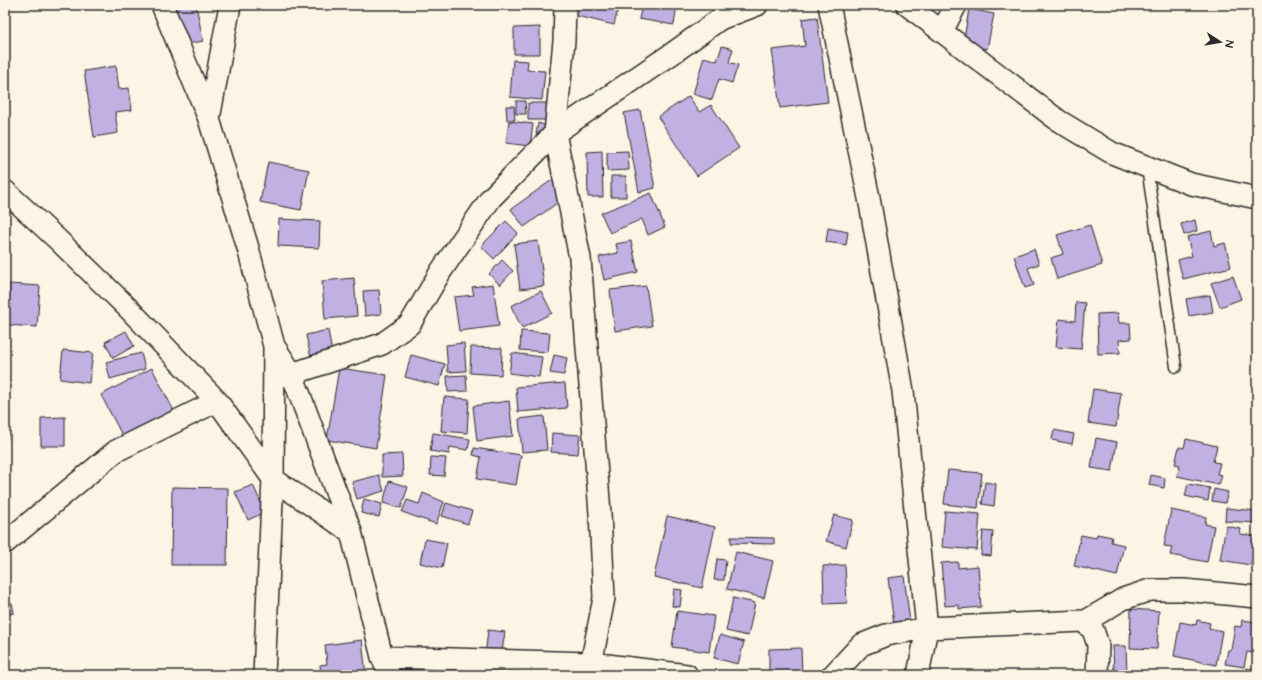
<svg xmlns="http://www.w3.org/2000/svg" width="1262" height="680" viewBox="0 0 1262 680" font-family="'Architects Daughter',sans-serif">
	<rect width="100%" height="100%" fill="#fcf5e5"/>
	<filter id="ink" filterUnits="userSpaceOnUse"><feTurbulence type="fractalNoise" baseFrequency=".025" numOctaves="2"/><feDisplacementMap in="SourceGraphic" scale="8" xChannelSelector="R" yChannelSelector="G"/><feConvolveMatrix kernelMatrix="1 2 1 2 8 2 1 2 1" color-interpolation-filters="sRGB"/></filter>
	<g filter="url(#ink)">
		<path fill="#c1b1e2" stroke="#2b2b2b" d="M175 5H196L203 41 183 45Z
			M580 5H619L614 25 577 16Z
			M642 5H677L674 25 639 19Z
			M969 9 994 14 987 49 963 45Z
			M817 17 828 102 780 108 772 50 805 46 802 19Z
			M540 27V54H514V28Z
			M722 46 733 49 729 62 738 65 732 83 719 79 712 100 693 94 704 57 717 61Z
			M513 60 528 61 527 70 545 71 542 100 510 97Z
			M116 66 119 89 129 88 132 110 115 112 118 133 94 137 84 71Z
			M689 96 699 112 711 105 739 148 697 176 658 117Z
			M516 101H525L526 114H516Z
			M528 103H549V120H528Z
			M506 106H514L515 120H507Z
			M640 110 655 188 639 192 624 113Z
			M509 121 533 124 530 146 506 143Z
			M538 123 551 127 548 137 536 134Z
			M602 151 603 197H588L587 152Z
			M628 151 629 170 607 171V152Z
			M268 162 309 170 301 210 260 202Z
			M611 176H626V197H611Z
			M552 180 564 198 524 227 511 209Z
			M651 193 665 227 648 235 642 219 610 233 601 213Z
			M279 219 320 221 319 248 278 246Z
			M1195 220 1197 231 1184 235 1181 224Z
			M506 221 518 233 494 259 481 246Z
			M1090 225 1102 265 1057 279 1051 258 1063 254 1057 235Z
			M828 228 848 232 846 245 826 242Z
			M1211 231 1214 246 1225 243 1231 267 1183 279 1178 260 1192 256 1187 237Z
			M538 241 544 286 520 289 514 244Z
			M631 241 638 272 604 280 599 257 618 253 616 244Z
			M1034 249 1039 264 1028 268 1034 285 1025 288 1014 256Z
			M502 260 513 271 500 285 489 274Z
			M1233 276 1241 299 1220 307 1211 283Z
			M354 278 357 316 325 319 322 281Z
			M9 284 40 286 37 327 6 325Z
			M493 284 499 326 459 331 454 297 474 295 472 287Z
			M646 286 652 326 615 331 610 290Z
			M379 290 381 314 365 316 363 291Z
			M541 291 552 313 522 328 511 306Z
			M1210 295 1213 312 1189 316 1186 299Z
			M1076 302 1085 303 1081 349 1056 347 1059 319 1075 321Z
			M1118 313 1119 323H1130L1131 339 1119 340 1120 353 1098 354 1097 314Z
			M328 330 333 359 312 363 306 335Z
			M126 331 134 346 113 358 105 342Z
			M521 331 550 333 548 352 520 350Z
			M464 343 466 371 448 372 446 345Z
			M471 347 502 348 501 375 470 373Z
			M63 350 93 353 89 383 60 379Z
			M141 353 145 369 110 379 106 362Z
			M512 353 542 357 539 377 509 373Z
			M411 355 445 364 439 386 405 377Z
			M554 355 567 358 564 375 550 373Z
			M152 368 175 413 124 439 101 395Z
			M339 368 387 375 376 448 327 440Z
			M466 375 467 391 448 392 447 376Z
			M565 383 567 408 518 412 516 387Z
			M1093 389 1121 393 1116 427 1088 423Z
			M444 397 469 399 467 433 441 431Z
			M509 401 513 436 477 441 473 406Z
			M544 416 547 450 522 452 519 419Z
			M65 417V446H41V418Z
			M1054 430 1074 434 1072 444 1052 440Z
			M433 433 470 439 468 450 450 447 449 454 430 451Z
			M552 433 580 435 578 454 551 452Z
			M5 435H8L5 451Z
			M1096 438 1117 442 1112 471 1091 468Z
			M1186 439 1217 446 1213 462 1220 463 1217 474 1222 475 1219 485 1177 476 1180 465 1175 464 1179 447 1184 448Z
			M474 448 521 455 516 485 477 479 481 457 473 455Z
			M402 454 403 476 382 477V455Z
			M431 457 446 458 444 476 430 475Z
			M948 470 982 473 978 508 944 504Z
			M379 475 384 491 357 499 352 482Z
			M1151 475 1165 478 1164 488 1149 485Z
			M389 481 408 487 401 508 383 503Z
			M5 482H7L6 525H5Z
			M985 482 996 484 994 506 982 504Z
			M1188 484 1210 488 1208 501 1185 496Z
			M253 485 265 512 248 520 235 492Z
			M172 487 228 488 227 565H171Z
			M1214 489 1228 492 1225 503 1212 501Z
			M423 493 444 502 436 524 402 512 407 500 419 504Z
			M364 499 382 504 379 517 361 513Z
			M446 503 472 511 468 524 442 516Z
			M1226 508 1257 511V523L1225 521Z
			M1171 510 1206 517 1205 524 1214 526 1207 562 1170 555 1172 547 1164 546Z
			M945 511 980 514 977 550 942 547Z
			M834 515 853 520 846 547 826 541Z
			M667 516 715 527 702 588 654 577Z
			M1226 526 1241 529 1240 534 1256 536 1251 565 1220 560Z
			M983 531 993 532 991 556 981 555Z
			M1097 534 1112 537 1111 542 1124 545 1117 576 1074 566 1081 535 1096 538Z
			M731 537 774 538V544L731 543Z
			M425 539 447 543 442 568 420 563Z
			M736 552 773 561 764 598 727 589Z
			M717 559 726 560 724 580H714Z
			M958 562V568L978 566 981 607 959 609V605L945 606 941 563Z
			M845 565 847 603 824 604 823 566Z
			M904 576 910 622 894 624 888 578Z
			M674 589 682 590 680 607 672 606Z
			M733 598 755 603 748 636 726 631Z
			M12 603 14 613 5 615V605Z
			M1131 609 1159 611 1157 649 1130 648Z
			M677 611 714 616 709 652 672 647Z
			M1197 620 1210 623 1209 628 1222 631 1216 665 1174 656 1180 622 1196 625Z
			M1242 620 1257 622V654L1247 652 1244 667 1225 664 1228 650H1231L1235 626 1241 627Z
			M488 630 505 632 501 658 485 656Z
			M720 635 744 642 738 664 714 658Z
			M362 640 366 675H321L320 665 327 664 325 645Z
			M1113 646H1126L1127 675H1114Z
			M801 648 802 675H769V649Z
			M1247 668 1257 670V675H1246Z
			M431 670 453 675H430Z"/>
		<g fill="none" stroke-linecap="round" stroke-linejoin="round">
			<g stroke="#2b2b2b" stroke-width="13">
				<path id="lane" d="M1147 167 1176 367"/>
			</g>
			<g stroke="#2b2b2b" stroke-width="24">
				<path id="street" d="M162 5 209 119 248 248 274 346 292 374 351 532 382 657 389 675
					M565 5 564 41 555 133 580 258 600 513 604 598 589 675
					M829 5 869 198 903 391 927 628 918 675
					M907 5 1059 121 1112 153 1191 184 1257 198
					M939 29 942 31 956 5
					M209 119 230 5
					M5 191 57 239 130 310 217 401 273 479 351 532
					M292 374 382 344 410 324 441 271 491 198 555 133 673 53 720 19 757 5
					M5 543 116 451 217 401
					M1084 622 1123 599 1150 590H1184L1257 597
					M382 657 591 663 687 675
					M264 675 273 479 274 346
					M833 675 861 645 886 635 927 628 1083 621 1093 630 1098 645 1097 675"/>
			</g>
			<use href="#lane" stroke="#fcf5e5" stroke-width="10"/>
			<use href="#street" stroke="#fcf5e5" stroke-width="21"/>
		</g>
	</g>
	<rect width="1262" height="680" fill="none" stroke="#fcf5e5" stroke-width="20"/>
	<rect x="10" y="10" width="1242" height="660" fill="none" stroke="#2b2b2b" stroke-width="1.5" filter="url(#ink)"/>
	<g transform="translate(1220 42) rotate(102)" stroke="#fcf5e5" stroke-width="3" paint-order="stroke">
	<path d="M0-3L7 15L0 10L-7 15Z" fill="#2b2b2b"/>
	<text y="-6" font-size="11" font-weight="bold" text-anchor="middle" fill="#2b2b2b">N</text>
	</g>
</svg>
